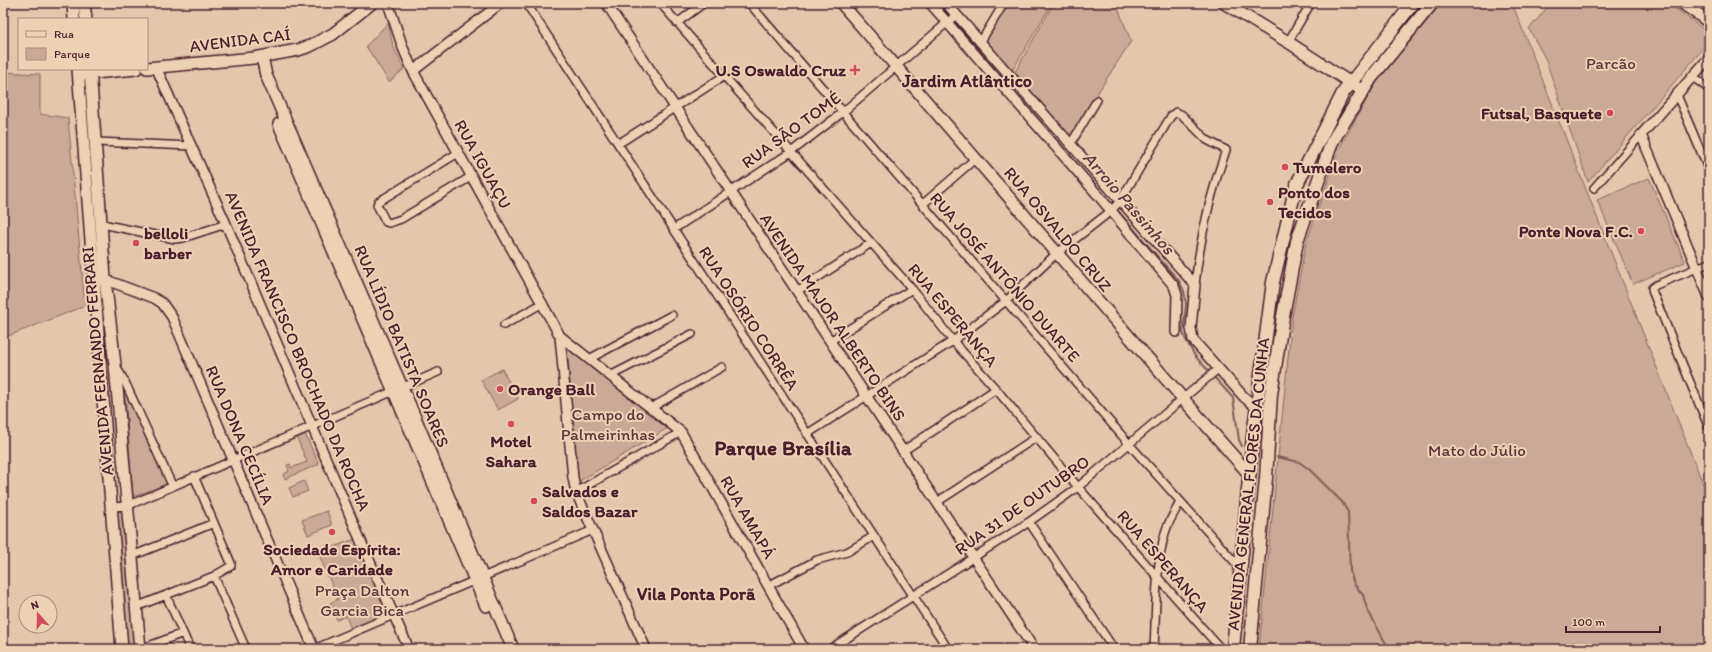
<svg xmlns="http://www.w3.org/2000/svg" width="1712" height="652" viewBox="0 0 1712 652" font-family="Itim,sans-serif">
	<rect width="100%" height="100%" fill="#e3c6ac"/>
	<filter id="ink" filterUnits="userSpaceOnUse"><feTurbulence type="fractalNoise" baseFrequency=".025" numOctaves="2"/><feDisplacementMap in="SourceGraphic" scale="8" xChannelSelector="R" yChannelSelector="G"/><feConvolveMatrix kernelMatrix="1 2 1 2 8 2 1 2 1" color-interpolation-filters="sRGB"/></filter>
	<g filter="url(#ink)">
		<path fill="#caaa96" stroke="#8a6460" d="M1008 3H1052L1012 71 984 43Z
			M1054 3H1116L1131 41 1070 136 1015 72Z
			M1442 3H1512L1709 499V649H1259L1292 317 1306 243 1339 149 1376 83Z
			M1551 3H1668L1709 33V42L1588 182 1545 58 1529 29Z
			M388 23 393 46 404 69 389 82 366 46Z
			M3 72 40 74V114L68 118 85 306 3 338Z
			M1649 178 1685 262 1633 284 1597 200Z
			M567 347 668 428 578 482Z
			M502 369 518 399 498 410 481 380Z
			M125 395H131L169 483 133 497Z
			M305 434 319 464 285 479 283 475 289 471 287 465 290 464 291 468 307 462 297 438Z
			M304 481 308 491 293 497 289 488Z
			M112 511H123L135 649H124Z
			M327 511 332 525 308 535 302 520Z
			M355 539 361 541 394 615 370 625 364 623 351 629 346 616 337 620 330 603 338 599 318 553Z"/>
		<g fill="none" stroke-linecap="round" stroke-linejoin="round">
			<path stroke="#815c59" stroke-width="2" d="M938 3 950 17
				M953 21 1179 281 1184 291 1186 304 1183 333 1186 340 1195 356 1233 398 1239 440 1242 446
				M1277 457 1299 462 1309 469 1342 502 1348 512 1350 571 1354 584 1363 595 1367 609 1389 649"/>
			<g stroke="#4a1f2b" stroke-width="10">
				<path id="minor" d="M526 3 948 649
					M660 3 912 289 953 341 996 389 1078 487 1221 649
					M749 3 1130 445 1241 569
					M677 23 704 3
					M1288 42 1311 3
					M980 43 1004 3
					M1693 77 1709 89
					M1677 95 1709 171
					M96 142 192 146
					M618 144 724 76
					M1070 145 1097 100
					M458 153 378 202 377 205 386 222 389 223 401 219 472 176
					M1594 188 1641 135
					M923 204 976 158
					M102 224 175 239 183 238 226 224
					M674 229 791 152 843 112 956 15
					M1709 263 1656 285 1652 288 1653 293 1709 428
					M797 291 871 243
					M504 325 543 303
					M830 341 912 289
					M589 359 672 315
					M117 368 125 382 172 485
					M610 376 692 334
					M651 408 722 367
					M807 434 953 341 1006 301 1056 254 1111 211 1120 201 1171 116 1176 112 1182 115 1207 140 1226 150C1210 194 1200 238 1195 285
					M903 451 996 389
					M576 492 681 432
					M937 502 1037 437
					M112 507 127 506 438 372
					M1029 522 1114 649
					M132 556 214 523
					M214 576 246 649
					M768 586 817 560 847 552 874 536
					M166 595 190 649
					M136 607 214 576 231 566V563L194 476
					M141 649 183 633
					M314 649 593 530
					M830 649 1029 522 1078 487 1218 369
					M1154 649C1156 612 1155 569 1165 533 1168 522 1175 512 1180 502"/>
			</g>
			<g stroke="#4a1f2b" stroke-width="12">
				<path id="tertiary" d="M388 3 403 48 413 71 560 336 573 478 576 492 646 649
					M606 3 1034 649
					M930 3 1097 194 1174 286 1177 295 1176 332
					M946 3 1195 285 1191 328 1193 340 1244 397 1257 408
					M1709 58 1641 135 1709 297
					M156 67 226 224 366 553 409 649
					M413 71 501 3
					M101 278 154 298 162 303 172 317 314 649
					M560 336 681 432 804 649"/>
			</g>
			<g stroke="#4a1f2b" stroke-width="14">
				<path id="secondary" d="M73 3 74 19
					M84 3 86 19
					M841 3C978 160 1112 319 1250 475
					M1224 3 1288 42 1363 91
					M1682 3 1709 22
					M262 57 266 75 411 408 513 649
					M147 68 254 58 298 50 310 46 333 34 372 3
					M78 69 122 649
					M90 69 105 279 115 365 140 649
					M83 74 136 69
					M279 124 486 606"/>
			</g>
			<g stroke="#4a1f2b" stroke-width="15">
				<path id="primary" d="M1233 649 1253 436 1273 282 1296 186 1343 93 1413 3
					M1250 649 1266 478 1271 394 1283 316 1297 241 1332 142 1371 78 1432 3"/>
			</g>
			<use href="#minor" stroke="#edd1b4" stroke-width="7"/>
			<use href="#tertiary" stroke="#edd1b4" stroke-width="9"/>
			<use href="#secondary" stroke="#edd1b4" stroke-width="11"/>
			<use href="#primary" stroke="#edd1b4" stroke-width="12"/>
		</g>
	</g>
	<g fill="#d1495b" stroke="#edd1b4" stroke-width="1.5">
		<path d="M853 64h4v4h4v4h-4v4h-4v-4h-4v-4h4z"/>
		<circle cx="1610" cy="113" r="4"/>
		<circle cx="1285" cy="167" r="4"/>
		<circle cx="1270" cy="202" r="4"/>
		<circle cx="1641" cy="231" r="4"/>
		<circle cx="136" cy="243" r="4"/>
		<circle cx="500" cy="389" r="4"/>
		<circle cx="511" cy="424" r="4"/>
		<circle cx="534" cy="501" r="4"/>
		<circle cx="332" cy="532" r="4"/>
	</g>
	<g text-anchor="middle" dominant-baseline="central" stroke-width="4" stroke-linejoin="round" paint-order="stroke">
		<g font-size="17" fill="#4a1f2b" stroke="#edd1b4">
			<text transform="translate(240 40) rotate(-7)">AVENIDA CAÍ</text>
			<text transform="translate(791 130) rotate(-36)">RUA SÃO TOMÉ</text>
			<text transform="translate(483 164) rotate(61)">RUA IGUAÇU</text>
			<text transform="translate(1058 229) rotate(50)">RUA OSVALDO CRUZ</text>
			<text transform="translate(1005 277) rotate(49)">RUA JOSÉ ANTÔNIO DUARTE</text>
			<text transform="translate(953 315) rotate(50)">RUA ESPERANÇA</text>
			<text transform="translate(833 317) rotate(56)">AVENIDA MAJOR ALBERTO BINS</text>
			<text transform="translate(749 318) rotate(57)">RUA OSÓRIO CORRÊA</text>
			<text transform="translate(402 346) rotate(67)">RUA LÍDIO BATISTA SOARES</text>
			<text transform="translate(298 351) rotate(67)">AVENIDA FRANCISCO BROCHADO DA ROCHA</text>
			<text transform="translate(97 361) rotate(-95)">AVENIDA FERNANDO FERRARI</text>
			<text transform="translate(240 435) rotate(67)">RUA DONA CECÍLIA</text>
			<text transform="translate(1248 484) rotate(-84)">AVENIDA GENERAL FLORES DA CUNHA</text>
			<text transform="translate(1022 505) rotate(-35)">RUA 31 DE OUTUBRO</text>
			<text transform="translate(748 517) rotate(60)">RUA AMAPÁ</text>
			<text transform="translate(1163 561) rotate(49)">RUA ESPERANÇA</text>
		</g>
		<g font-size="17" fill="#5d343b" stroke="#edd1b4">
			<text x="1611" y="63">Parcão</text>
			<text x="608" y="414">Campo do<tspan x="608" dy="20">Palmeirinhas</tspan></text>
			<text x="1477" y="450">Mato do Júlio</text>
			<text x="362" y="590">Praça Dalton<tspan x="362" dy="20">Garcia Bica</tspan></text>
		</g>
		<g font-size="17" font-weight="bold" fill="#4a1f2b" stroke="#edd1b4" text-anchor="start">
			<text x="846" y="70" text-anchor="end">U.S Oswaldo Cruz</text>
			<text x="1602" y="113" text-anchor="end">Futsal, Basquete</text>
			<text x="1293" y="167">Tumelero</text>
			<text x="1278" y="192">Ponto dos<tspan x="1278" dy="20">Tecidos</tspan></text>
			<text x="1633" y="231" text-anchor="end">Ponte Nova F.C.</text>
			<text x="144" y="233">belloli<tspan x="144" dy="20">barber</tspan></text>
			<text x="508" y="389">Orange Ball</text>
			<text x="511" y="441" text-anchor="middle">Motel<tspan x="511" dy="20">Sahara</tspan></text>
			<text x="542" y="491">Salvados e<tspan x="542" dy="20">Saldos Bazar</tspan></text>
			<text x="332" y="549" text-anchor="middle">Sociedade Espírita:<tspan x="332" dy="20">Amor e Caridade</tspan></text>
		</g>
		<g font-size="18" font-weight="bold" fill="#4a1f2b" stroke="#edd1b4">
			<text x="967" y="81">Jardim Atlântico</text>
			<text x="696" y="594">Vila Ponta Porã</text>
		</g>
		<g font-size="18" font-style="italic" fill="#61383e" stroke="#edd1b4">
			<text transform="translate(1129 203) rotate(49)">Arroio Passinhos</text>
		</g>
		<g font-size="21" font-weight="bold" fill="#4a1f2b" stroke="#edd1b4">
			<text x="783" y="447">Parque Brasília</text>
		</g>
	</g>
	<rect width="1712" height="652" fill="none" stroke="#edd1b4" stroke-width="16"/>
	<rect x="8" y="8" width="1696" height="636" fill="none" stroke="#4a1f2b" stroke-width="1.5" filter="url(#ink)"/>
	<rect x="18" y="18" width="130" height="52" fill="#edd1b4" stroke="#ac8a7d"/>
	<rect x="26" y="31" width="20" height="6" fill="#edd1b4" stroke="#ac8a7d"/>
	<text x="54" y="38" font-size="12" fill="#4a1f2b">Rua</text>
	<rect x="26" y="48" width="20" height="12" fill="#caaa96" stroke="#ac8a7d"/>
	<text x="54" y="58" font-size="12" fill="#4a1f2b">Parque</text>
	<g transform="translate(38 614) rotate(340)"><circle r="19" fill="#edd1b4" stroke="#ac8a7d"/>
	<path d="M0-3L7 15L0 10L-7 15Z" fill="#d1495b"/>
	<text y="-6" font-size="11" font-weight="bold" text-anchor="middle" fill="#4a1f2b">N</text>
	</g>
	<path d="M1566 626v6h94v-6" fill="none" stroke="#4a1f2b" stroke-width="2"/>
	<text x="1572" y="626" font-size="12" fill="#4a1f2b" stroke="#edd1b4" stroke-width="3" paint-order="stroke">100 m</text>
</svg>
